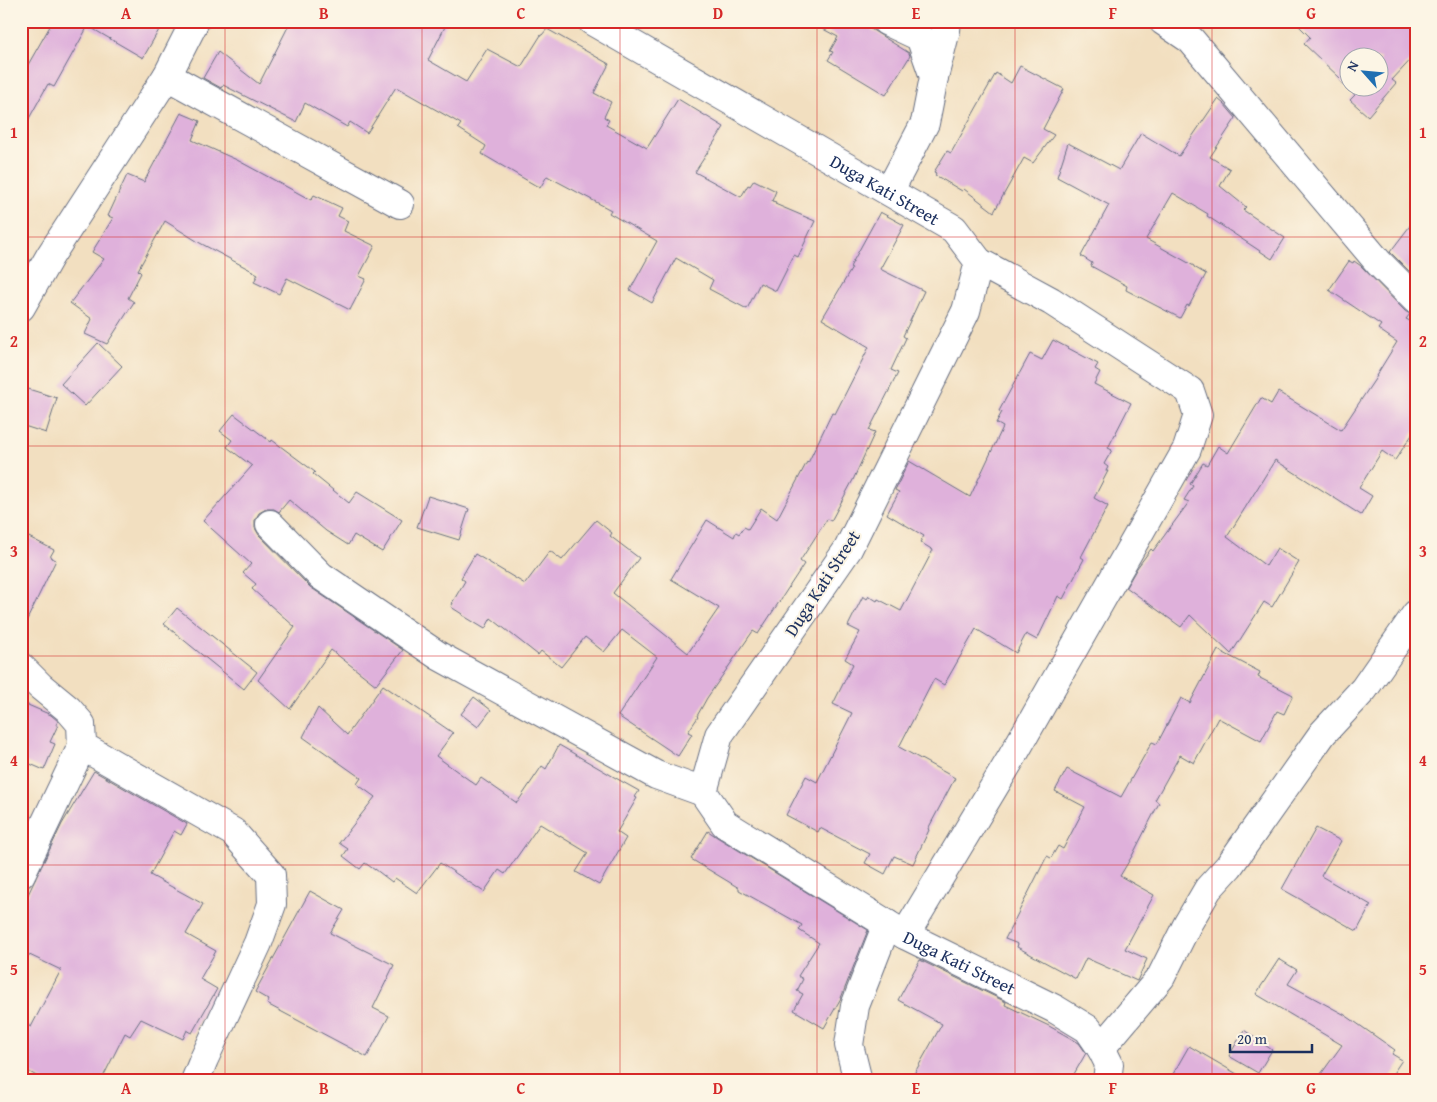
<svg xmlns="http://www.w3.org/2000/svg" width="1437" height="1102" viewBox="0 0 1437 1102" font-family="'Gentium Book Plus',serif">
	<rect width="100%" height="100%" fill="#fcf5e5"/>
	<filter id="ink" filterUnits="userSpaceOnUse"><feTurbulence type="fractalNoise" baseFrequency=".02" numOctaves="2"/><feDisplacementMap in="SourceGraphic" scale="10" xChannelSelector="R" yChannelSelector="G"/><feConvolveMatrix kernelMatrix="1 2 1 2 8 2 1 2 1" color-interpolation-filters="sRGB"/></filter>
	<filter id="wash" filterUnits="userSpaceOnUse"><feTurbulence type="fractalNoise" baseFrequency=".0096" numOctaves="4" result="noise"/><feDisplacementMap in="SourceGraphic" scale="20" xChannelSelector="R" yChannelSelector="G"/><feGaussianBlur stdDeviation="1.12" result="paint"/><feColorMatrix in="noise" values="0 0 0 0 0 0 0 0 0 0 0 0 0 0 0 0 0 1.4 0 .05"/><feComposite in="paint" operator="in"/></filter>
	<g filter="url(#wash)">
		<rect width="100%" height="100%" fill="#f2dfc0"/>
		<g id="blocks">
			<path fill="#dfb1db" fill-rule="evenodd" d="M53 21H164L143 58 88 26 54 87 48 84 21 133V77Z
				M291 21H448L428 60 466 82 487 49 521 67 541 35H542L547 29 609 64 594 93 611 102 604 117 609 120 606 125 647 148 678 99 724 127 695 172 741 197 748 185 750 186 754 180 776 191 772 201 776 202 775 204 815 221 798 257 794 255 776 291 760 283 747 309 709 289 713 280 676 258 652 303 630 290 657 241 609 213 611 210 547 176 540 188 482 154 486 146 458 128 461 124 396 87 367 133 350 122 347 127 305 103 296 122 223 85 221 88 203 78 218 52 259 84Z
				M808 21H858L909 53 910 56 886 95 828 60 833 52 830 51 838 37Z
				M1294 21H1416V54L1392 80 1396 83 1368 116 1350 100 1355 95 1338 80 1340 78 1304 44 1310 37ZM1350 58H1380V88H1350Z
				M1020 66 1064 89 1043 129 1054 135 1033 163 1024 158 994 212 964 189 962 191 935 175 936 173 934 172 947 151 951 153 996 73 1011 83Z
				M1218 99 1224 104 1236 118 1210 157 1230 169 1220 186 1246 207 1243 210 1285 238 1272 259 1207 216 1208 214 1173 193 1146 239 1194 266V267L1206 274 1189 306 1187 305 1180 318 1126 290 1127 286 1091 266 1092 263 1081 256 1109 205 1057 177 1068 143 1119 170 1141 133 1179 156Z
				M181 113 200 121 192 140 237 160 311 200 314 195 342 208 338 216 348 221 344 231 375 246 359 276 366 279 350 310 287 278 279 294 254 282 258 274 200 243 165 221 138 270 141 273 128 298 134 302 107 344 85 334 92 319 70 303 104 259 92 252 113 218 108 216 127 175 144 182Z
				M880 212 904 225 880 269 924 291 903 336 906 338 891 370 898 373 869 430 875 432 853 480 831 521 827 519 800 561 804 564 758 634 753 631 707 698 697 716 698 717 688 732 692 734 678 756 618 716 657 657 622 630 604 652 585 637 561 667 541 651 538 655 491 618 485 629 462 615V614L451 607 453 603H452L465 581 461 578 475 554 525 584 550 551 562 560 596 520 612 533 610 536 639 558 613 593 688 653 719 608 671 579 707 520 734 537 736 532 739 534 744 527 748 529 761 508 777 519 807 462 808 463 832 413 835 414 869 347 822 319 852 268 850 267Z
				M1416 218V278L1390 252Z
				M1349 261 1353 263 1354 261 1361 266 1405 311 1410 314 1406 319 1410 321 1414 315H1416V429L1395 460 1382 451 1359 488 1372 496 1361 515 1275 460 1227 537 1266 566 1277 548 1299 562 1272 607 1264 602 1231 654 1190 615 1181 627 1126 587 1137 568 1151 549 1153 551 1189 502 1184 500 1193 486 1190 484 1203 463 1207 465 1218 446 1228 453 1261 398 1271 404 1278 392 1341 430 1377 376H1376L1397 342 1378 329 1381 325 1329 290Z
				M1053 340 1098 364 1095 369 1100 372 1094 384 1131 403 1108 448 1112 450 1104 464 1108 467 1106 471H1108L1094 498 1108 506 1081 557 1084 559 1063 599 1058 596 1037 640 1026 634 1016 653 976 629 944 685 934 679 899 747 955 778 928 829 929 830 913 864 894 856 885 874 865 863 870 854 820 828 818 832 786 815 806 776 817 782 852 713 833 704 853 664 845 659 860 632 848 626 863 596 867 599 869 596 877 601 878 599 901 611 933 550 920 542 924 536 887 514 899 492 895 490 909 461 970 497 1003 427 996 423 1002 412 999 411 1030 354 1042 360Z
				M98 343 122 366 85 406 61 384Z
				M25 388 57 398 46 433 21 425V400Z
				M234 414 271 442 272 440 315 472 313 474 349 503 357 492 402 520 382 552 354 535 348 545 326 531 289 500 279 512 274 509H266L259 513 255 520V528L259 535 310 587 403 650 376 685 331 650 290 709 258 680 295 627 252 589 256 584 243 573 251 564 203 521 252 466 227 447 232 440 220 431Z
				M428 496 469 509 459 540 417 527Z
				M21 533 54 550 50 557 56 560 21 632Z
				M177 608 257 672 244 689 164 624Z
				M1218 650 1260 672 1258 677 1293 695 1284 714 1277 711 1261 741 1218 718 1194 763 1180 755 1155 800 1159 803 1132 856 1120 876 1154 895 1125 949 1147 959 1137 981 1086 958 1076 979 1017 947 1018 944 1005 939 1047 856 1051 858 1058 846 1063 849 1085 807 1055 791 1067 769 1121 797 1152 742 1157 744 1181 698 1190 703Z
				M383 685 453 733 436 756 476 785 481 778 517 803 542 766 546 769 559 745 621 781 639 791 635 797 637 798 617 832 626 838 599 885 576 872 588 853 540 824 505 874 499 870 484 892 440 863 417 893 395 878 392 882 375 869V870L365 863 360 869 343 856 348 849 339 843 375 797 357 784 361 778 303 737 318 708 347 735Z
				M474 697 491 710 478 727 461 714Z
				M21 702 51 715 58 721 56 725H58L50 742 55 744 44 770 21 760Z
				M94 771 187 824 181 835 174 831 150 875 203 904 186 934 216 951 200 979 217 989 192 1033 187 1030 183 1039 141 1019 130 1036 125 1033 101 1081H45L21 1067V1022L31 1027 61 970 21 951V909L62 824Z
				M1316 828 1341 841 1321 876 1371 905 1357 931 1282 889Z
				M708 831 717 837 868 930 841 998 824 1028 794 1010 803 994 797 991 803 979 798 976 819 943 799 930 802 925 739 890V888L691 859Z
				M310 891 344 910 330 933 394 965 373 1008 389 1016 367 1057 267 1004 269 1000 255 992Z
				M1279 959 1297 970 1288 984 1345 1015 1395 1050 1392 1054 1402 1060 1388 1081H1316L1342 1045 1256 994Z
				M920 960 1006 1002 1005 1005 1049 1026 1079 1043 1086 1053 1070 1081H927L914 1074 942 1024 898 1000Z
				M1244 1030 1272 1050 1258 1073 1229 1056Z
				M1189 1046 1249 1081H1169Z"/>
		</g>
	</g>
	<g filter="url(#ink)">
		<use href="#blocks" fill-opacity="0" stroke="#666d80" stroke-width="1"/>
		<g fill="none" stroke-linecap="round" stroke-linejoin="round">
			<g stroke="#666d80" stroke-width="30">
				<g id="minor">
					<path id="s1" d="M592 21 954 229 979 262 966 311 848 549 719 735 703 792 725 824 887 924 905 935 1055 1009 1088 1029 1101 1048 1109 1064 1107 1081"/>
					<path d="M886 21 920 37 934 77 925 123 890 190"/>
					<path d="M1163 21 1191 40 1379 263 1416 300"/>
					<path d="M167 76 400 204"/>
					<path d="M934 77 946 30 947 21"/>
					<path d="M21 307 50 256 167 76 195 21"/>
					<path d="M270 524 321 576 439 656 656 775 703 792"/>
					<path d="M21 667 40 686 68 709 81 724 82 746 21 874"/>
					<path d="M82 746 233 832 271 875 272 904 258 943 204 1059 195 1081"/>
					<path d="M905 935 1012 757 1187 449 1198 415 1190 391 1051 301 979 262"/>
					<path d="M1101 1048 1161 977 1187 925 1208 889 1229 866 1323 733 1364 689 1416 614"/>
					<path d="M858 1081 849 1045 855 1006 887 924"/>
				</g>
			</g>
			<use href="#minor" stroke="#fff" stroke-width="28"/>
		</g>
	</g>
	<path fill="none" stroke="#d62828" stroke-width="1" stroke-opacity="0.55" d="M225 21V1081M422 21V1081M620 21V1081M817 21V1081M1015 21V1081M1212 21V1081M21 237H1416M21 446H1416M21 656H1416M21 865H1416"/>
	<g text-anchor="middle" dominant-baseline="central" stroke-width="4" stroke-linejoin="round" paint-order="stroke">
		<g font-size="18" fill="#1b2f5e" stroke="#fcf5e5">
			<text stroke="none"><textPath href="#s1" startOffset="338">Duga Kati Street</textPath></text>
			<text transform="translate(822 583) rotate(-57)">Duga Kati Street</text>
			<text stroke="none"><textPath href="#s1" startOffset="1372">Duga Kati Street</textPath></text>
		</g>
	</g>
	<rect width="1437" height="1102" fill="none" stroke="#fcf5e5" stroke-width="55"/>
	<g transform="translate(1364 72) rotate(297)"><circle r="24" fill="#fcf5e5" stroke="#a2a6af"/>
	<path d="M0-4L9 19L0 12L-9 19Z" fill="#1f6fb2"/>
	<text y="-8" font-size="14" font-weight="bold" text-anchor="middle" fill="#1b2f5e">N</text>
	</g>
	<path d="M1230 1044v8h82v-8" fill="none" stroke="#1b2f5e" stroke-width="2.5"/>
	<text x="1237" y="1044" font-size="15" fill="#1b2f5e" stroke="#fcf5e5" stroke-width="4" paint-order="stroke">20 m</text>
	<rect x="28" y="28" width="1382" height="1046" fill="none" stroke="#d62828" stroke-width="2"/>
	<g font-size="16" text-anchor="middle" font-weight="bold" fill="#d62828">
		<text x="126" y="19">A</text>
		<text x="324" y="19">B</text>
		<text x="521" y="19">C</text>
		<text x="718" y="19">D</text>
		<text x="916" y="19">E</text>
		<text x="1113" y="19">F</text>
		<text x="1311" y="19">G</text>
		<text x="14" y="138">1</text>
		<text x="1423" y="138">1</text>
		<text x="14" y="347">2</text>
		<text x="1423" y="347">2</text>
		<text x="14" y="557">3</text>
		<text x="1423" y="557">3</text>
		<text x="14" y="766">4</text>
		<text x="1423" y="766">4</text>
		<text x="14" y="975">5</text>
		<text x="1423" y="975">5</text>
		<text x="126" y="1094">A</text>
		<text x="324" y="1094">B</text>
		<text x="521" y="1094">C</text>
		<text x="718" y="1094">D</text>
		<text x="916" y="1094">E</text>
		<text x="1113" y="1094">F</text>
		<text x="1311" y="1094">G</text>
	</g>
</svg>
